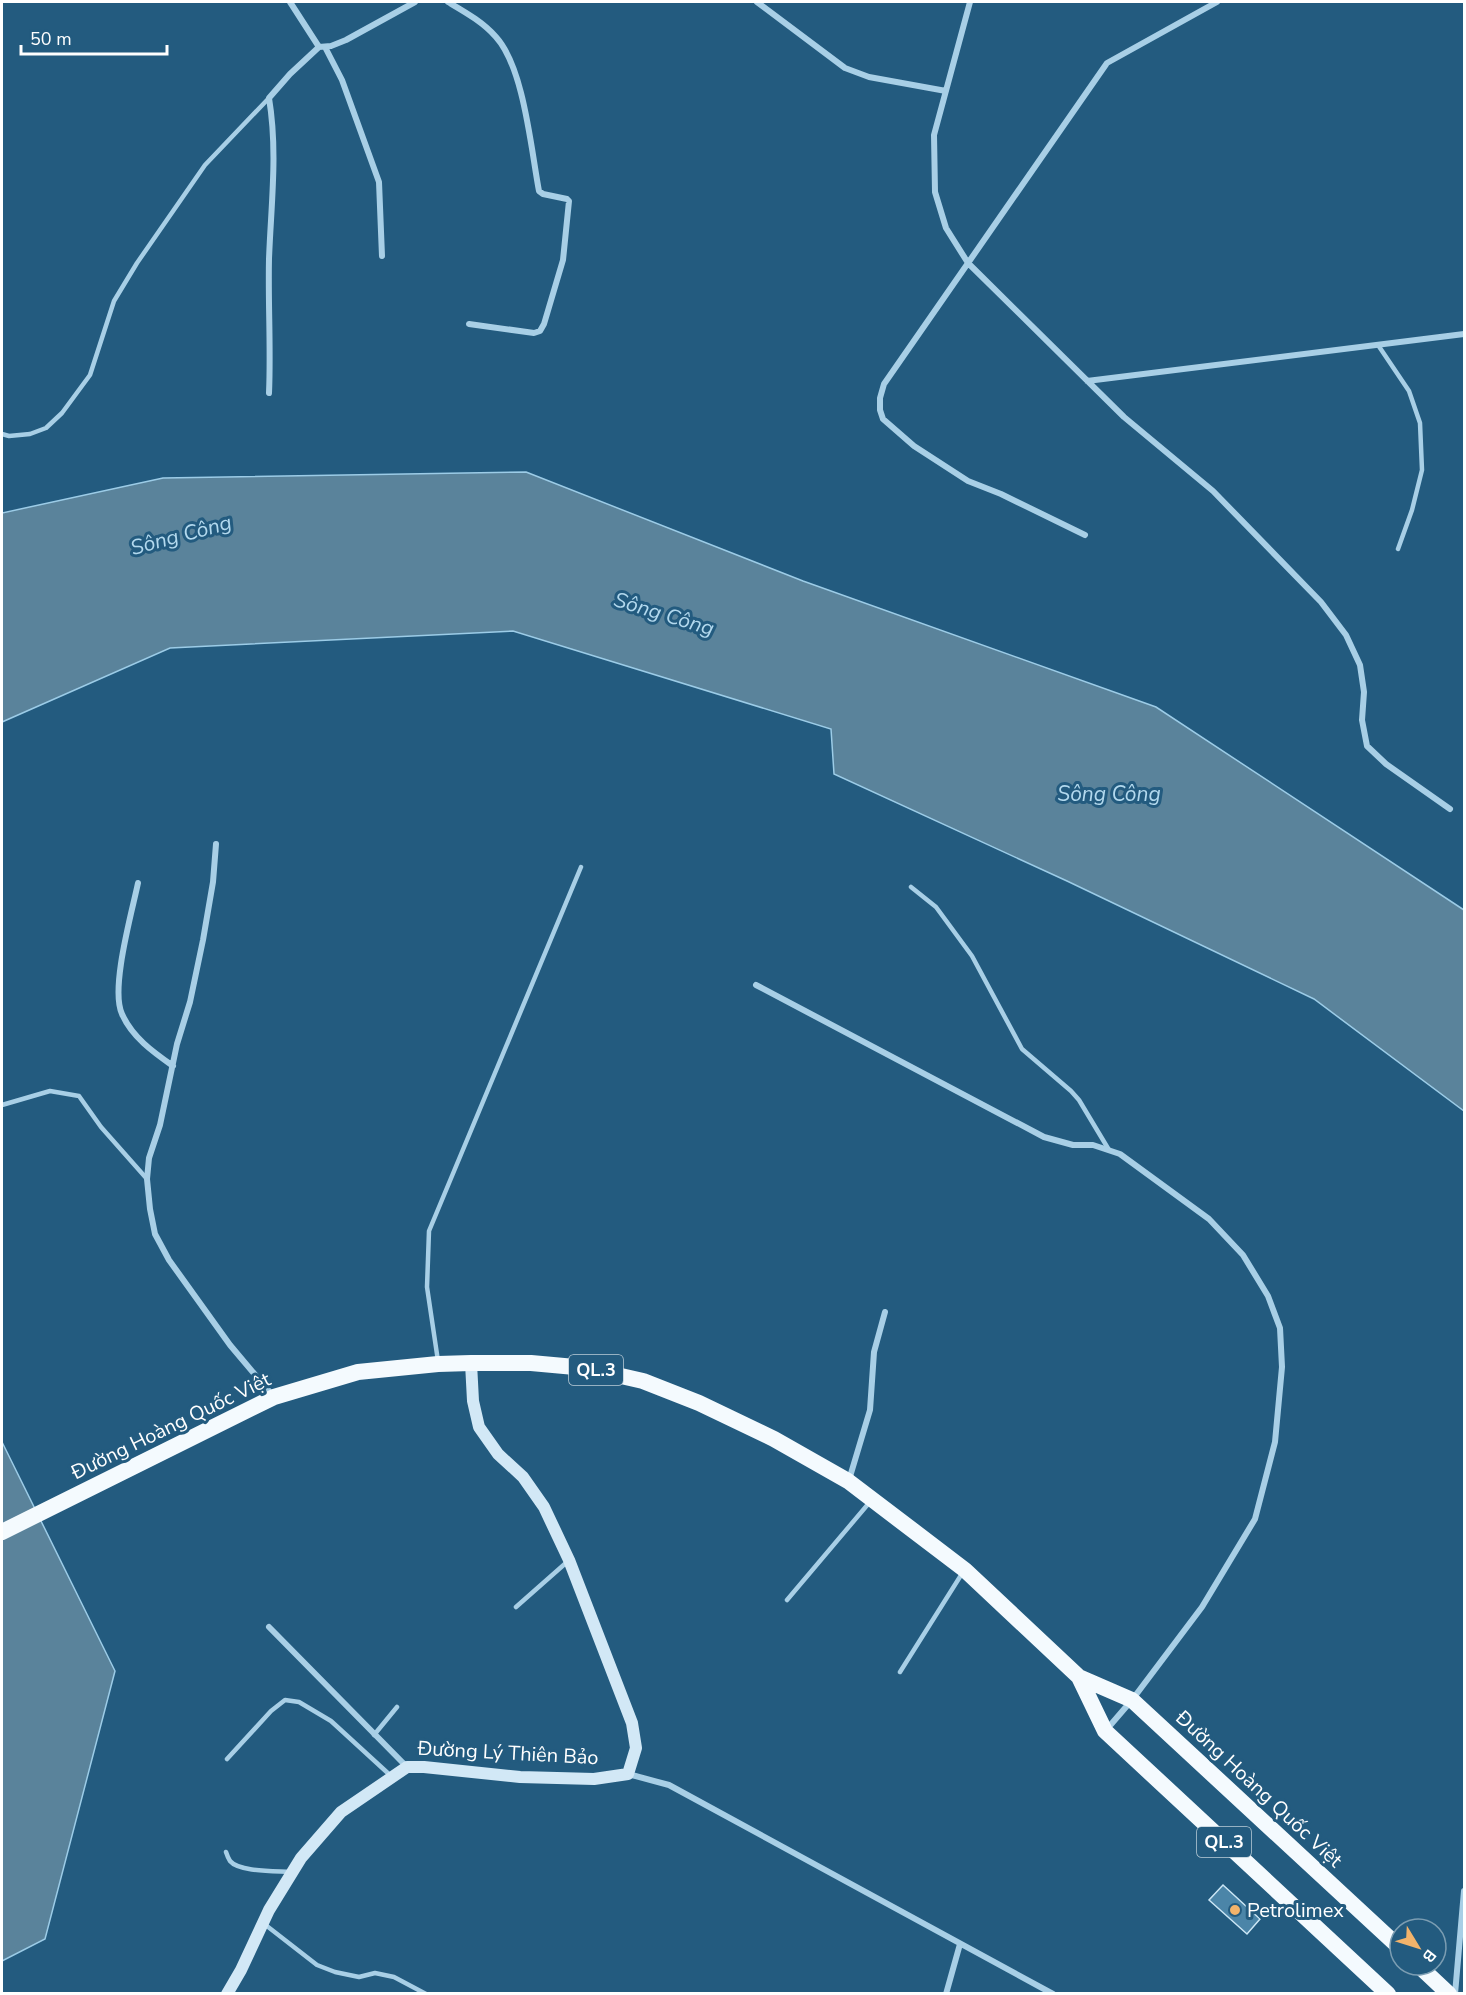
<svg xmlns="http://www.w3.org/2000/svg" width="1466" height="1995" viewBox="0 0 1466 1995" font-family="'Nunito Sans',sans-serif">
	<rect width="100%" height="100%" fill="#235b7f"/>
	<path fill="#5a839b" stroke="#9ccce7" stroke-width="1.5" d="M526 472 803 581 1156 707 1464 910V1111L1314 999 1067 881 834 774 831 729 513 631 170 648 2 722V513L163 478Z
		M2 1442 115 1671 45 1939 2 1961Z"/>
	<path fill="#4b85a8" stroke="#cbe6f5" stroke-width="1.5" d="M1223 1885 1260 1919 1247 1934 1209 1900Z"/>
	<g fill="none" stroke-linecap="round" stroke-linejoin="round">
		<path stroke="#a8cfe6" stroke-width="4.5" d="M1378 345 1409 391 1420 423 1422 470 1412 510 1398 549
			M2 434 9 436 30 434 46 428 62 413 90 375 114 301 137 263 205 165 269 98
			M911 887 936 907 972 956 1022 1049 1071 1091 1079 1100 1109 1150
			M2 1105 50 1091 79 1096 101 1127 147 1179
			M438 1361 427 1287 429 1231 581 867
			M787 1600 869 1503
			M516 1607 567 1562
			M900 1672 963 1572
			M374 1735 397 1707
			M227 1759 271 1711 285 1700 299 1702 331 1721 391 1776
			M226 1852C227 1855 228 1858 230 1861 239 1872 276 1871 290 1872
			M263 1923 317 1965 335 1972 359 1977 375 1973 394 1977 426 1994"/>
		<path stroke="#a8cfe6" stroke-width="6" d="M290 2 319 47 331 46 346 40 415 2
			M448 2C465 12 483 22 496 37 524 68 531 149 539 191L543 194 567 199 569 201 563 260 544 324 540 331 534 333 469 324
			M757 2 845 68 869 77 946 91
			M970 2 934 135 935 192 946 228 968 263 1124 417 1213 491 1321 602 1346 635 1360 665 1364 692 1362 720 1367 746 1386 764 1450 809
			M325 47 342 80 379 182 382 256
			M1087 381 1464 334
			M269 393C271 349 268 304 269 259 271 205 278 152 269 98L290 74 319 47
			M1085 535 1001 494 968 481 914 446 883 419 880 410V398L884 384 1107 63 1217 2
			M216 844 213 882 203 940 190 1002 177 1044 160 1125 149 1158 147 1179 150 1209 155 1234 169 1260 230 1345 273 1396
			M138 883C132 912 110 989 122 1014 132 1037 153 1052 173 1066
			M756 985 1044 1137 1073 1145H1093L1120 1154 1209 1219 1243 1255 1268 1296 1280 1328 1282 1367 1275 1442 1255 1519 1202 1607 1132 1700 1107 1729
			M849 1480 870 1410 874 1352 885 1312
			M269 1627 407 1767
			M628 1774 669 1785 1053 1994
			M946 1994 960 1944
			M1455 1994 1464 1891"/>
		<path stroke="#d2e8f6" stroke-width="12" d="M227 1994 241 1970 269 1910 301 1858 341 1812 407 1767H424L520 1777 594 1779 628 1774 636 1748 632 1723 569 1560 544 1507 523 1477 498 1454 479 1427 473 1401 471 1363"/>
		<path stroke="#f4fafe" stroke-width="16" d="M2 1532 274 1397 358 1372 438 1364 471 1363H531L586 1368 643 1381 699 1403 774 1439 848 1481 965 1570 1079 1677 1132 1700 1400 1948
			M1079 1677 1105 1731 1388 1994
			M1418 1965 1449 1994"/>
	</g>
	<circle fill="#f2b36b" stroke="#235b7f" stroke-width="2" cx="1235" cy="1910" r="6"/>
	<g text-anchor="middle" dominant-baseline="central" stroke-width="6" stroke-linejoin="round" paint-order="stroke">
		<g fill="#235b7f" stroke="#bdced9" stroke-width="1.5">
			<rect x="569" y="1355" width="54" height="30" rx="4.5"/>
			<rect x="1197" y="1827" width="54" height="30" rx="4.5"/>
		</g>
		<g font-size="18" font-weight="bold" fill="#fff">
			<text x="596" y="1370">QL.3</text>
			<text x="1224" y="1842">QL.3</text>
		</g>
		<g font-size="20" fill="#fff" stroke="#235b7f">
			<text transform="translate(171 1426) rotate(-26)">Đường Hoàng Quốc Việt</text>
			<text transform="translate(508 1753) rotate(3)">Đường Lý Thiên Bảo</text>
			<text transform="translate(1259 1789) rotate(43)">Đường Hoàng Quốc Việt</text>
		</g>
		<g font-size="20" fill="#fff" stroke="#235b7f" text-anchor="start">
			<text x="1247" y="1910">Petrolimex</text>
		</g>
		<g font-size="21" font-style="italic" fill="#b3d9ee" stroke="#235b7f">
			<text transform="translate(181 535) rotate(-15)">Sông Công</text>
			<text transform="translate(664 614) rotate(17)">Sông Công</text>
			<text x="1109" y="794">Sông Công</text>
		</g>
	</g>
	<rect width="1466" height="1995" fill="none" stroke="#ffffff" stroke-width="6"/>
	<g transform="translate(1418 1947) rotate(128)"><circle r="28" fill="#235b7f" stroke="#7b9db2" stroke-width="1.5"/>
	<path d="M0-4.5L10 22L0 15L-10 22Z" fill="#f2b36b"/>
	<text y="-9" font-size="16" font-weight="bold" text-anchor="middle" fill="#ffffff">B</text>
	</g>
	<path d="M21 45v9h146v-9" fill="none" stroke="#ffffff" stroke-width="3"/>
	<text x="30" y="45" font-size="18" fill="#ffffff" stroke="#235b7f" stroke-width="4.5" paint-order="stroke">50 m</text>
</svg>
